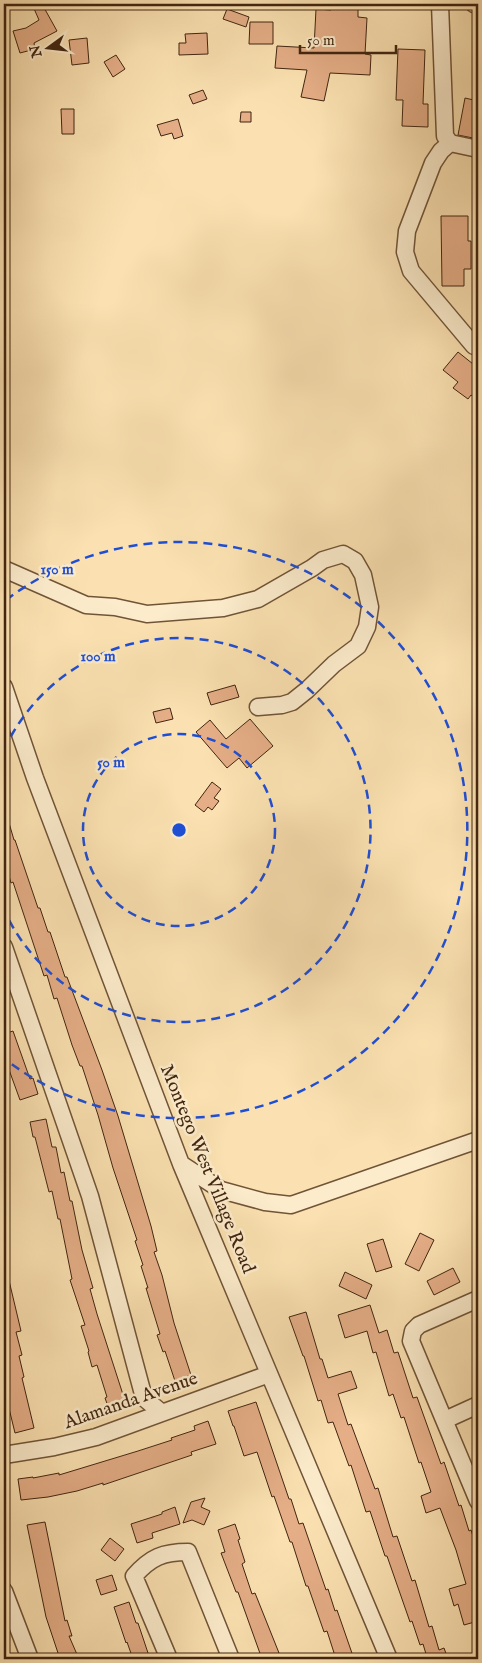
<svg xmlns="http://www.w3.org/2000/svg" width="482" height="1663" viewBox="0 0 482 1663" font-family="'IM FELL English',serif">
	<rect width="100%" height="100%" fill="#fbe1b1"/>
	<filter id="stains"><feTurbulence type="fractalNoise" baseFrequency=".004" numOctaves="4"/><feColorMatrix values="0 0 0 0 .2 0 0 0 0 .09 0 0 0 0 .02 0 0 0 .5 -.17"/></filter>
	<radialGradient id="worn" r=".72"><stop offset=".6" stop-color="#630" stop-opacity="0"/><stop offset="1" stop-color="#630" stop-opacity=".3"/></radialGradient>
	<path fill="#e5ae87" stroke="#412510" d="M32 4H42L57 31 34 43 35 49 20 53 13 31 26 28 39 20Z
		M332 4H358V17L367 18 365 54 371 55 370 75 330 73 324 101 301 97 307 70 275 68 277 46 314 48 316 9 331 10Z
		M227 9 249 17 246 27 223 19Z
		M250 22H273V44H249Z
		M207 33 208 54 179 55V43H186L185 34Z
		M87 38 89 63 72 65 69 40Z
		M398 49 425 50 423 104H428V127L402 126 403 100H396Z
		M116 55 125 69 113 77 104 62Z
		M203 90 207 99 193 104 189 95Z
		M465 98 478 101V139L458 135Z
		M61 109H74V134H62Z
		M241 112H251V122H240Z
		M178 119 183 136 174 139 172 133 161 136 157 125Z
		M441 216H468V241H471V269H464V286H442Z
		M458 352 478 368V400L471 395 468 399 453 388 458 382 443 370Z
		M235 685 239 697 211 705 207 693Z
		M170 708 173 719 156 723 153 712Z
		M250 719 273 746 247 768 239 758 227 768 196 732 210 720 226 739Z
		M212 782 221 789 214 798 219 801 212 810 208 807 204 812 195 805Z
		M7 816 14 840H15L38 908H40L48 932H50L65 977H67L102 1070 118 1116 151 1226 157 1251 154 1252 162 1275 174 1323 191 1375 175 1381 165 1351 163 1352 157 1335 160 1334 146 1288H148L141 1266 143 1265 135 1241 137 1240 113 1168 98 1115 82 1066H80L72 1045 57 998 54 999 47 975 44 976 13 882 11 883 4 859V817Z
		M13 1031 30 1079 33 1078 38 1094 20 1100 4 1056V1034Z
		M46 1119 52 1147H56L61 1173 64 1172 70 1201H72L82 1250 93 1288 90 1289 97 1314 127 1407 110 1412 105 1398 107 1397 97 1365 92 1367 88 1352 89 1351 81 1326 85 1325 70 1280 72 1279 60 1219H58L52 1191 49 1192 35 1137H33L30 1122Z
		M420 1233 434 1240 419 1271 405 1264Z
		M383 1239 392 1267 376 1272 367 1244Z
		M453 1268 460 1282 434 1295 427 1281Z
		M7 1272 21 1331 16 1332 22 1355 19 1356 24 1377 22 1378 34 1428 15 1433 5 1392 8 1391 4 1375V1273Z
		M345 1272 372 1285 366 1299 339 1286Z
		M370 1305 379 1333 387 1330 394 1353 398 1352 413 1398 417 1397 441 1464 444 1462 459 1506 461 1505 469 1531 471 1530 478 1552V1596L474 1597 478 1609V1621L464 1625 458 1604 454 1606 449 1589 466 1584 456 1550 440 1508 426 1513 421 1496 431 1492 421 1462 419 1463 404 1417 401 1418 393 1394 389 1396 376 1352 373 1353 367 1331 345 1338 338 1315Z
		M306 1312 320 1359H322L328 1378 351 1371 357 1388 338 1394 348 1425 351 1424 375 1489 378 1488 393 1537 397 1536 412 1581 415 1580 429 1627 432 1626 439 1650 444 1648 448 1659H416V1657L426 1654 423 1644 420 1645 412 1621 410 1622 387 1556H385L370 1511 366 1512 351 1465 349 1466 333 1422 328 1423 321 1400 318 1401 304 1356H303L289 1317Z
		M256 1402 289 1499H291L299 1524 303 1523 326 1590 328 1589 335 1611 337 1610 354 1659H336L327 1631 324 1632 308 1586H306L292 1542H290L274 1496 272 1497 257 1452 244 1456 234 1426H233L228 1411Z
		M208 1421 216 1444 191 1452 192 1455 103 1485V1483L77 1491 48 1497 21 1500 18 1479 33 1477V1478L59 1473V1475L138 1451 172 1440 171 1438 195 1430 194 1426Z
		M205 1498 201 1507 210 1511 204 1525 192 1520 183 1523 191 1502Z
		M175 1507 180 1524 152 1533 153 1538 137 1543 131 1524 162 1514V1512Z
		M45 1522 65 1621 67 1620 72 1636H69L79 1659H60L46 1617 27 1525Z
		M235 1524 240 1539 238 1540 245 1562 242 1564 252 1594 255 1593 279 1653 262 1659 238 1592H236L221 1553 225 1552 218 1530Z
		M110 1538 124 1549 115 1561 101 1550Z
		M112 1575 117 1590 101 1595 96 1580Z
		M129 1602 136 1623H138L150 1659H133L127 1642 126 1643 114 1607Z"/>
	<g fill="none" stroke-linecap="round" stroke-linejoin="round">
		<g stroke="#705438" stroke-width="19">
			<path id="minor" d="M440 4 445 136 450 143 478 149
				M474 4H478
				M450 143 441 151 433 163 407 231 405 252 411 271 474 346
				M4 569 86 605 115 607 147 614 223 608 258 599 312 568 323 560 343 554 355 561 363 575 370 607 367 627 358 646 334 664 307 690 292 702 282 705 258 707
				M4 687 35 778 181 1164 389 1659
				M4 947 90 1196 144 1398 162 1413
				M181 1164 221 1190 265 1202 291 1205 478 1140
				M478 1299 419 1325 413 1331 411 1341 478 1501
				M445 1420 478 1405
				M4 1455 54 1447 96 1437 269 1374
				M4 1591 30 1659
				M169 1659 134 1576C151 1557 163 1552 188 1552L231 1659"/>
		</g>
		<use href="#minor" stroke="#fceccc" stroke-width="16"/>
	</g>
	<g fill="none" stroke="#1d4ed8" stroke-width="2.5" stroke-dasharray="9 6">
		<circle cx="179" cy="830" r="96"/>
		<path d="M4 750A192 192 0 1 1 4 910"/>
		<path d="M6 600A288 288 0 1 1 6 1060"/>
	</g>
	<g text-anchor="middle" dominant-baseline="central" stroke-width="5" stroke-linejoin="round" paint-order="stroke">
		<g font-size="19" fill="#412510" stroke="#fceccc">
			<text transform="translate(207 1169) rotate(68)">Montego West Village Road</text>
			<text transform="translate(131 1401) rotate(-19)">Alamanda Avenue</text>
		</g>
	</g>
	<circle cx="179" cy="830" r="8" fill="#1d4ed8" stroke="#fceccc" stroke-width="2.5"/>
	<g font-size="15" text-anchor="middle" font-weight="bold" fill="#1d4ed8" stroke="#fceccc" stroke-width="5" stroke-linejoin="round" paint-order="stroke">
		<text x="57" y="574">150 m</text>
		<text x="98" y="661">100 m</text>
		<text x="111" y="767">50 m</text>
	</g>
	<rect width="482" height="1663" fill="none" stroke="#fbe1b1" stroke-width="20"/>
	<rect x="5" y="5" width="472" height="1653" fill="none" stroke="#412510" stroke-width="2.5"/>
	<rect x="10" y="10" width="462" height="1643" fill="none" stroke="#412510"/>
	<g transform="translate(48 48) rotate(255)" stroke="#fceccc" stroke-width="4" paint-order="stroke">
	<path d="M0-4L9 19L0 12L-9 19Z" fill="#412510"/>
	<text y="-8" font-size="14" font-weight="bold" text-anchor="middle" fill="#412510">N</text>
	</g>
	<path d="M300 45v8h96v-8" fill="none" stroke="#412510" stroke-width="2.5"/>
	<text x="307" y="45" font-size="15" fill="#412510" stroke="#fceccc" stroke-width="4" paint-order="stroke">50 m</text>
	<rect width="100%" height="100%" filter="url(#stains)"/>
	<rect width="100%" height="100%" fill="url(#worn)"/>
</svg>
